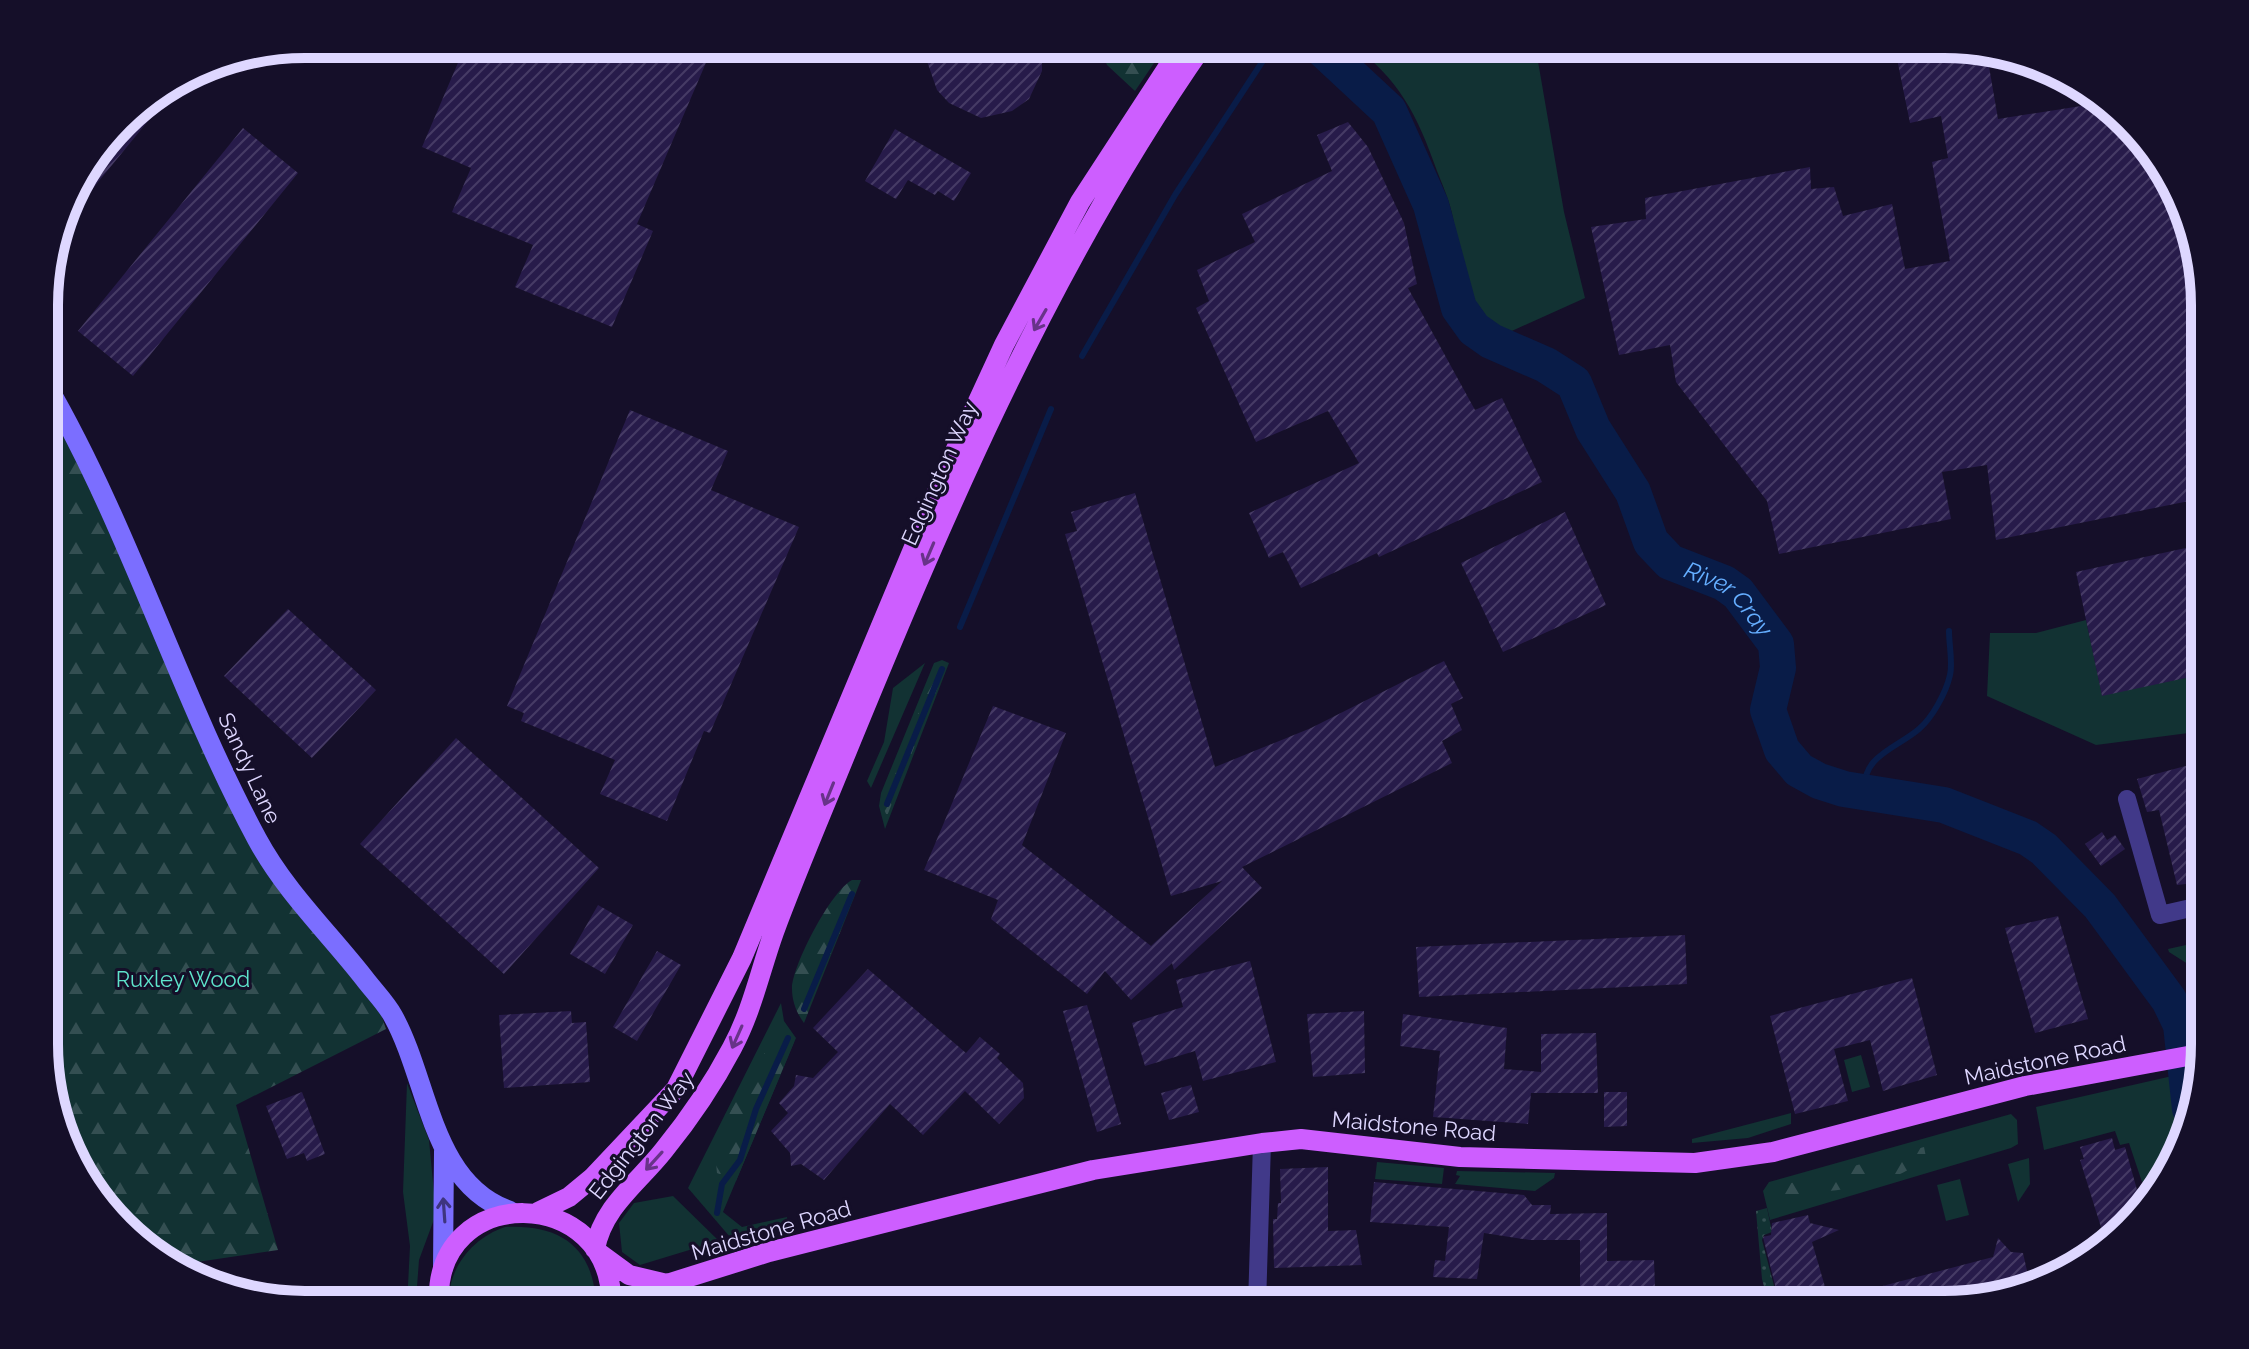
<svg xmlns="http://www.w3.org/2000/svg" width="2249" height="1349" viewBox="0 0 2249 1349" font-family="Raleway,sans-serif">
	<defs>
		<pattern id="forest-firs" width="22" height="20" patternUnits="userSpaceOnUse" patternTransform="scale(2)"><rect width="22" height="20" fill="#123233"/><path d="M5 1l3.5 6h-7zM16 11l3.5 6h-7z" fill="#344f52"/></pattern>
		<pattern id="garden-dots" width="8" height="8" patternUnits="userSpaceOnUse" patternTransform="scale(2)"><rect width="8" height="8" fill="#123233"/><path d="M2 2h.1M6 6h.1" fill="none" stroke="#344f52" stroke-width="1.8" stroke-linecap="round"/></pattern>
		<pattern id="building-hatch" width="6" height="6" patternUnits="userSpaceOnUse" patternTransform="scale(2)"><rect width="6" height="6" fill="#271b4a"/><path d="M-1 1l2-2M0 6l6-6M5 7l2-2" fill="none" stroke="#463b65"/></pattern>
	</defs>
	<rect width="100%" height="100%" fill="#150f29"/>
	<path fill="#123233" d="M1350 44H1535L1564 212 1585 298 1503 335C1450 296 1464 275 1453 218 1450 202 1443 186 1437 171 1418 117 1399 77 1350 44Z
		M2086 620 2102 695 2204 674V731L2096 745 1987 696 1990 633H2036Z
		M942 660 949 663 885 829 879 806 881 793 934 663Z
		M925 663 871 788 867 781 884 742 893 688Z
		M2204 941V949L2191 966 2169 952 2168 949Z
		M781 1003 784 1021 796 1038 723 1212 742 1227 787 1217 788 1224 730 1237 688 1188Z
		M1861 1055 1870 1087 1852 1092 1844 1060Z
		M2181 1074 2183 1116 2170 1174 2142 1182 2129 1143 2120 1145 2115 1131 2044 1150 2036 1107Z
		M407 1083 429 1140 436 1214 419 1260 417 1287 410 1305H407L410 1246 403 1192Z
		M1791 1113V1124L1748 1138 1692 1143V1139Z
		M2011 1114 2017 1120 2018 1144 2011 1148 1770 1220 1763 1191 1769 1182Z
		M2029 1158 2030 1184 2018 1202 2008 1164Z
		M1377 1162 1444 1168 1442 1184 1375 1179Z
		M1457 1171 1555 1173 1554 1178 1535 1191 1455 1184 1460 1176 1456 1175Z
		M1960 1179 1969 1215 1946 1221 1937 1185Z
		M673 1196 719 1241 640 1265 622 1252 619 1223 634 1203Z
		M505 1227C560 1224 594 1247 596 1305H449C447 1269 472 1238 505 1227Z"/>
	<path fill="url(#forest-firs)" d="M1098 44H1167L1135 91 1107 65Z
		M46 393 235 803 380 1011 386 1029 236 1105 278 1250 170 1266 88 1189 46 1078Z
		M937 675 941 679 887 816 883 807 931 679Z
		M852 880H861L804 1023C796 1012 792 1001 792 988 793 964 831 891 852 880Z
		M778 1038 794 1042 736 1181 717 1173C711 1129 749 1081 770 1044Z
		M1924 1147 1926 1157C1888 1192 1823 1190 1774 1197L1772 1188Z"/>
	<path fill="url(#garden-dots)" d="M1767 1208 1772 1232 1764 1235 1762 1240 1779 1305H1769L1762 1279 1756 1211Z"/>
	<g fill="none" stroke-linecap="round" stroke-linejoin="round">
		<path stroke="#091c48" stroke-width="6" d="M1082 356 1175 195 1274 44
			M960 627 1051 409
			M1865 791C1861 756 1897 748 1919 729 1932 718 1946 693 1950 675 1953 663 1949 645 1949 631
			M887 804 942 669
			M804 1009 852 894
			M717 1213 722 1184 740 1160 756 1109 788 1038"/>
		<path stroke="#091c48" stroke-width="36" id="s1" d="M1317 44 1389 111 1431 205 1459 308 1474 329 1491 341 1546 365 1574 383 1593 429 1633 492 1651 542 1670 562 1724 583 1738 593 1776 644 1778 668 1768 710 1782 750 1799 770 1819 781 1844 789 1944 805 2028 838 2044 849 2100 906 2169 1000 2181 1025 2190 1109"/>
	</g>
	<path fill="url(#building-hatch)" d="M466 44H714L637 224 653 231 612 327 515 287 533 245 452 212 471 168 422 147Z
		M921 44H1042V71L1029 99 1012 111 981 118 949 103 937 90Z
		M1894 44H1945L1987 55 1998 119 2100 103 2161 160 2204 287V498L1996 540 1987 465 1942 472 1951 519 1779 554 1767 501 1676 382 1670 345 1619 355 1591 227 1646 219 1645 198 1810 167 1811 189 1834 187 1843 216 1892 204 1905 269 1950 261 1932 162 1948 158 1941 116 1910 123Z
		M178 80 180 82 58 231 71 189 132 109Z
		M1348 122 1368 147 1404 223 1417 284 1408 288 1475 410 1502 398 1542 482 1379 557 1377 553 1301 588 1283 552 1269 558 1249 513 1359 463 1328 411 1256 442 1196 308 1209 301 1197 270 1255 242 1242 214 1332 171 1317 135Z
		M243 128 298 173 133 376 78 331Z
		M895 129 971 173 954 201 938 191 935 195 908 180 896 199 865 181Z
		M630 410 728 451 711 490 799 527 710 733 704 731 667 821 600 794 615 760 521 721 524 713 507 706Z
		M1135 493 1215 767 1311 728 1444 661 1463 698 1451 704 1462 730 1442 741 1452 763 1242 867 1262 888 1174 970 1172 963 1131 1000 1105 971 1087 994 991 919 998 900 924 870 993 706 1066 733 1022 845 1151 946 1222 881 1171 896 1065 534 1077 531 1071 512Z
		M1565 512 1606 605 1503 652 1461 563Z
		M2204 544V674L2102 696 2076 572Z
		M288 609 376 690 312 758 224 676Z
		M456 738 599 868 504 974 360 844Z
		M2204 761V882L2177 885 2159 810 2147 812 2137 779Z
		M2102 832 2107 840 2115 835 2125 849 2101 866 2085 844Z
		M598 905 633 925 605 974 570 954Z
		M2058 916 2088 1019 2035 1033 2005 928Z
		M1685 935 1687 984 1419 997 1416 947Z
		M657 951 681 965 637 1041 613 1027Z
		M1250 961 1276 1062 1203 1081 1195 1051 1145 1066 1132 1023 1183 1007 1176 980Z
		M868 969 966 1053 980 1037 1000 1054 997 1058 1023 1083 1024 1098 999 1124 965 1091 923 1135 890 1104 824 1180 801 1164 791 1166 790 1153 771 1131 788 1113 779 1103 794 1086 796 1075 813 1078 838 1052 813 1028Z
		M1912 978 1937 1075 1883 1091 1870 1040 1834 1049 1848 1101 1795 1114 1770 1016Z
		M1087 1005 1121 1124 1097 1132 1063 1011Z
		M571 1011 572 1023 586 1022 590 1082 504 1088 499 1015Z
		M1364 1011 1365 1073 1313 1077 1307 1014Z
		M1403 1014 1507 1028 1504 1069 1541 1072V1034L1596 1033 1598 1093H1531L1528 1124 1433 1117 1440 1051 1400 1046Z
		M1191 1085 1199 1112 1169 1120 1161 1093Z
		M302 1092 325 1154 307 1161 304 1153 287 1159 266 1106Z
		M1604 1092H1627V1126L1604 1127Z
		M2112 1138 2115 1150 2125 1147 2141 1204 2105 1240 2080 1160 2084 1159 2080 1147Z
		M1328 1167V1231L1356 1230 1362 1265 1274 1268 1273 1219H1277L1278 1203H1281L1280 1169Z
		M1374 1182 1524 1195 1532 1205H1551L1550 1214 1607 1213V1261L1654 1260 1655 1287 1580 1288V1240H1530L1484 1233 1477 1279 1433 1277 1435 1260 1445 1261 1449 1227 1370 1222Z
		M1808 1215 1810 1223 1839 1230 1812 1242 1830 1304 1780 1305 1763 1237 1771 1235 1772 1223Z
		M1998 1238 2011 1252 2023 1253 2030 1284 1961 1304H1833V1299L1993 1257Z"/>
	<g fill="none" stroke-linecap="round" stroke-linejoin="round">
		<path stroke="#413989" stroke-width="18" d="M2127 799 2160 915 2204 905
			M1257 1305 1262 1143"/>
		<path stroke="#7b6eff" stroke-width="20" d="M46 384C130 529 178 692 257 839 285 891 328 932 364 978 373 990 386 1003 393 1016 429 1081 431 1184 510 1211
			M443 1268 444 1151"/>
		<path stroke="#cd5eff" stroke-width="20" d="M538 1212 569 1197 592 1178 676 1089 742 958 945 473 1004 345 1080 202 1183 44
			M595 1249C603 1206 639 1182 664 1150 690 1118 713 1084 732 1048 752 1011 760 971 774 932 793 881 814 831 835 780 939 526 1046 270 1204 44
			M599 1253 629 1275 667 1284
			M439 1305C432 1180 615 1185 611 1305
			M637 1305 667 1284 769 1252 1093 1170 1262 1143 1301 1139 1460 1157 1695 1163 1773 1152 2025 1086 2204 1053"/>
	</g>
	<defs><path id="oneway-shaft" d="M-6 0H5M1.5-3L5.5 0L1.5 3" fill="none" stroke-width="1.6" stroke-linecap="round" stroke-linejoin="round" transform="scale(2)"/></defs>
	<g stroke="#683389">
		<use href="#oneway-shaft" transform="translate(1040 320) rotate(120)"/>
		<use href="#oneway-shaft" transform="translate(929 554) rotate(113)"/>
		<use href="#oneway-shaft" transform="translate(829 794) rotate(112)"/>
		<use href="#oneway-shaft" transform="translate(737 1037) rotate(114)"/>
		<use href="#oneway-shaft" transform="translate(654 1161) rotate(132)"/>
	</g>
	<use stroke="#3e357f" href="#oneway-shaft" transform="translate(444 1210) rotate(-94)"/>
	<g text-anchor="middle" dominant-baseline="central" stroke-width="6" stroke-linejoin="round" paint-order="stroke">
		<g font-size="22" fill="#ded7ff" stroke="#150f29">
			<text transform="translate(939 473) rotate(-66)">Edgington Way</text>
			<text transform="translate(250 768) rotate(65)">Sandy Lane</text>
			<text transform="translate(2045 1060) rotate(-12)">Maidstone Road</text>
			<text transform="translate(1414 1126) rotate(5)">Maidstone Road</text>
			<text transform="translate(641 1135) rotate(-52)">Edgington Way</text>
			<text transform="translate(771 1230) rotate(-16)">Maidstone Road</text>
		</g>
		<g font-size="22" fill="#5ee4cb" stroke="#150f29">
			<text x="183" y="979">Ruxley Wood</text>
		</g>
		<g font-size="24" font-style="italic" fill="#65aeff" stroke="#150f29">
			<text stroke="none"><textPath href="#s1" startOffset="724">River Cray</textPath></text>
		</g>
	</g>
	<path d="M0 0H2249V1349H0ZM305 58H1944A247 247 0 0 1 2191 305V1044A247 247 0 0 1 1944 1291H305A247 247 0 0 1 58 1044V305A247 247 0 0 1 305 58Z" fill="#150f29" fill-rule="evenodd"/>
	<path fill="none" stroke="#ded7ff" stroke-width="10" d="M305 58H1944A247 247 0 0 1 2191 305V1044A247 247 0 0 1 1944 1291H305A247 247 0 0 1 58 1044V305A247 247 0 0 1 305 58Z"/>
</svg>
